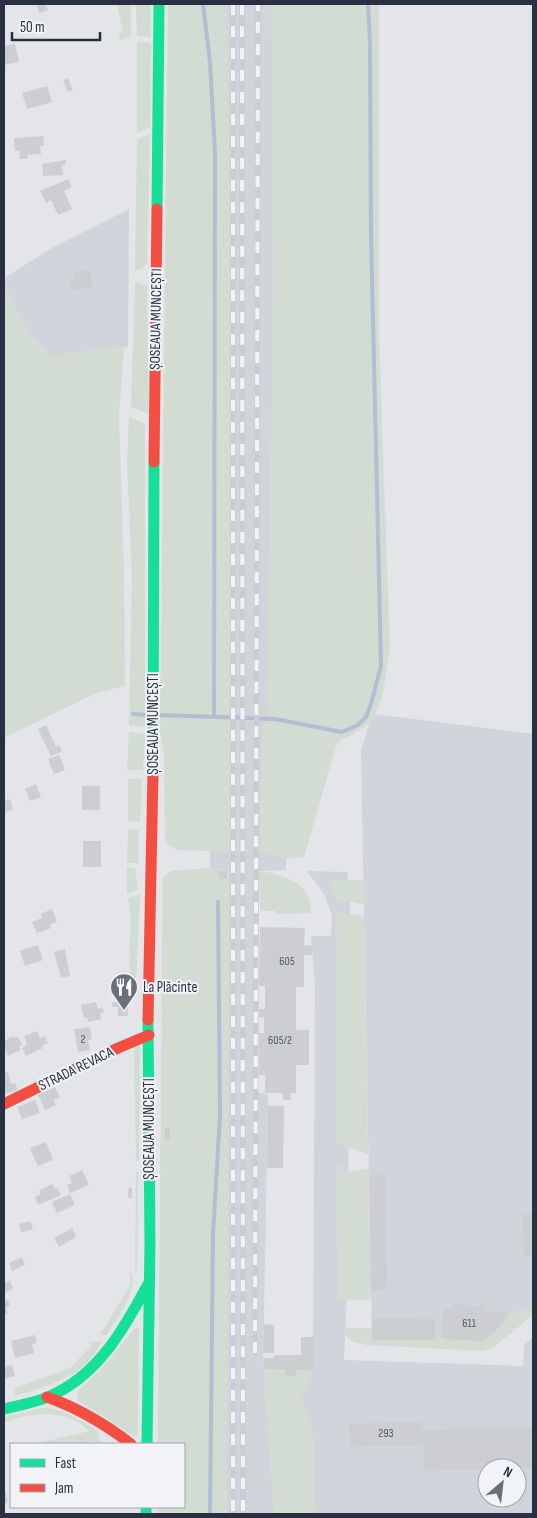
<svg xmlns="http://www.w3.org/2000/svg" width="537" height="1518" viewBox="0 0 537 1518" font-family="'Sofia Sans Condensed',sans-serif">
	<rect width="100%" height="100%" fill="#e3e5e8"/>
	<path fill="#d1d4db" fill-rule="evenodd" d="M206 4H288L286 870 259 871 258 1093 268 1094 263 1369 286 1370V1375H296V1370H313L315 987 311 936H331L332 916 324 894 307 871 347 872 350 895 348 1274 344 1360 523 1366 524 1345 533 1337V1514H157V1507H184V1444H158L163 877 172 871 210 868 212 625ZM487 1468H517V1498H487Z
		M129 209 128 347 50 355 35 340 22 322 4 284V278L50 249Z
		M375 714 533 734V1309L509 1313 498 1329 482 1341 442 1339 372 1340 361 751 370 722Z"/>
	<path fill="#d2dcd3" d="M117 4H131V36L120 40 119 34 123 32Z
		M136 4H150L151 37 137 36Z
		M168 4H227L230 215V852L177 850 168 844 165 839 164 752 160 731Z
		M271 4H379V339L390 650C386 671 384 705 370 722 362 731 347 736 337 743L304 857 286 859 259 852 262 724 267 723 273 280Z
		M143 42 151 44 150 127 137 133V43Z
		M150 134 147 263 142 269 135 271 137 140Z
		M135 282 147 286 149 414 131 407Z
		M4 284C18 314 26 331 50 355L124 347 119 417 124 573 125 686 96 693 4 738Z
		M129 416 145 424V727L129 725 132 574 127 463Z
		M129 732 145 734 143 770H127Z
		M128 779H142L140 821 128 822Z
		M128 829 139 830 138 863H127Z
		M127 867 135 868 138 890 127 893Z
		M210 868 229 870 227 1514H157V1507H184V1444H158L163 877 172 871Z
		M259 871C284 874 312 883 311 913L276 914V911H260Z
		M330 880H363L364 905 336 899Z
		M140 894 136 985H132L129 963 131 919 128 898Z
		M337 912 364 916 368 1154 336 1143Z
		M140 1045 139 1161H136L134 1047Z
		M336 1165H342L343 1173 369 1168 371 1299 341 1301 338 1294Z
		M136 1172H138L137 1273 135 1271Z
		M130 1271 133 1277C133 1299 117 1318 106 1335H100L128 1289 131 1281Z
		M533 1309V1315L495 1346 484 1351 366 1345 351 1341 345 1334 346 1328H372V1340L442 1339 482 1341 498 1329 509 1313Z
		M138 1327 139 1328 138 1433 135 1437 79 1401 77 1395 78 1391 104 1366 134 1329Z
		M102 1341C98 1348 94 1355 89 1361 69 1381 41 1388 15 1396V1388L70 1368 92 1345 88 1342Z
		M263 1369 286 1370V1375H296V1370H313L301 1398 313 1429 315 1514H274Z
		M43 1408C65 1409 80 1420 98 1431L101 1444H92V1441L78 1444H34L90 1431C63 1408 34 1412 4 1422V1417Z"/>
	<g fill="none" stroke-linecap="round" stroke-linejoin="round">
		<path stroke="#b1bed3" stroke-width="4" d="M203 4 210 62 215 152 214 717
			M133 714 147 715
			M159 715 275 719 342 732 358 725 366 717 371 704 381 666 371 234 370 44 368 4
			M210 1514 213 1234 220 1115 218 902"/>
	</g>
	<path fill="#cdced2" d="M36 4H45L48 10 39 13Z
		M15 44 19 62 4 65V46Z
		M68 78 73 90 68 92 63 80Z
		M47 86 52 102 27 109 22 93Z
		M43 136 44 146H40L41 154 27 155 28 159H20L19 151H15L14 138Z
		M66 160V164L62 165 63 175 43 176 42 164Z
		M68 179 72 187 64 191 72 209 58 215 51 200 46 203 40 191Z
		M89 269 93 286 71 291 69 282 75 280 73 273Z
		M46 725 56 747 59 745 62 751 51 756 38 729Z
		M59 755 65 770 54 774 48 759Z
		M36 784 41 797 30 801 25 789Z
		M82 786H100V810H82Z
		M10 799 13 810 4 812V801Z
		M83 841H101V867H83Z
		M219 871H227V879H219Z
		M52 909 57 922 50 925 51 928 37 933 32 922 42 918 41 914Z
		M260 927 305 928 304 945 312 946V955H304V987H296V1030H309V1065H296V1093H291V1100H283V1093H265V1075H259V1033H264V1017H259V1009H265V986H259Z
		M38 945 43 960 25 966 20 951Z
		M65 949 70 976 61 978 54 952Z
		M127 994 128 1016H118V1007H112V1003L120 1000 119 998Z
		M96 1002 98 1009 102 1007 104 1012 100 1013 101 1019 88 1022 87 1017 84 1018 81 1005Z
		M90 1027 92 1039 88 1040 90 1050 78 1052 74 1029Z
		M37 1031 40 1038 45 1036 48 1043 42 1046 43 1048 26 1056 22 1048 27 1045 24 1036Z
		M13 1036 14 1038 18 1036 22 1045 19 1046 21 1050 8 1056 4 1047V1041Z
		M8 1072 11 1084 15 1083 18 1090 4 1094V1073Z
		M55 1087 60 1097 54 1100 56 1105 45 1110 38 1095Z
		M35 1100 40 1113 22 1119 17 1107Z
		M268 1106H284L283 1168H267Z
		M165 1128H170V1139H165Z
		M46 1142 53 1160 38 1166 30 1148Z
		M82 1170 89 1185 70 1193 67 1185 72 1183 69 1176Z
		M369 1175H385L387 1290 371 1291Z
		M53 1184 55 1189 58 1188 61 1195 38 1205 35 1197 41 1194 39 1190Z
		M132 1187V1198H128V1188Z
		M70 1194 75 1205 57 1213 52 1202Z
		M523 1214H533V1255H524Z
		M30 1221 33 1229 21 1232 19 1224Z
		M72 1228 76 1237 59 1247 54 1238Z
		M22 1257 25 1265 12 1271 9 1263Z
		M10 1281 13 1289 4 1293V1283Z
		M8 1300 10 1306 6 1308 8 1313 4 1314V1301Z
		M453 1304 484 1306V1312L509 1313 498 1329 482 1341 442 1339 443 1308H453Z
		M372 1318 435 1319V1340H372Z
		M264 1324 274 1325V1353H263Z
		M35 1335 37 1343 32 1344 34 1353 15 1358 11 1341Z
		M301 1337H314L313 1370H296V1376L286 1375V1370L263 1369 264 1358H274V1355H301Z
		M12 1365 15 1376 4 1379V1367Z
		M423 1421V1430L533 1427V1468L424 1471V1445L350 1447 349 1424Z
		M4 1487 8 1502 4 1503Z"/>
	<g fill="none" stroke-linecap="round" stroke-linejoin="round">
		<path stroke="#16e098" stroke-width="11" d="M157 209 159 4
			M153 771 154 462
			M4 1409C19 1405 34 1403 48 1397 98 1376 124 1329 148 1284
			M147 1444 150 1244 148 1020
			M146 1507V1514"/>
		<path stroke="#f24e42" stroke-width="11" d="M154 462 157 209
			M148 1020 153 771
			M4 1104 118 1048 149 1035
			M47 1397C78 1408 105 1424 131 1444"/>
		<g stroke="#cbcdd0" stroke-width="5.5">
			<path id="rail" d="M233 4V1514
				M242 4 243 1514
				M255 1353 258 4"/>
		</g>
		<use href="#rail" stroke="#f1f3f7" stroke-width="4" stroke-dasharray="11" stroke-linecap="butt"/>
	</g>
	<defs>
		<g id="restaurant-pin" transform="scale(1.4375)"><path d="M0 17L-7.5 6A9.5 9.5 0 1 1 7.5 6Z" fill="#6a6f7b" stroke="#f1f3f7"/><path d="M-5-6h1v4h1v-4h1v4h1v-4h1v5L-1.5 .5V6h-2V.5L-5-1ZM5-6V6H3V1.5H1.5Q1.5-4 5-6Z" fill="#fff"/></g>
	</defs>
	<g fill-rule="evenodd">
		<use href="#restaurant-pin" x="124" y="987"/>
	</g>
	<g text-anchor="middle" dominant-baseline="central" stroke-width="4" stroke-linejoin="round" paint-order="stroke">
		<g font-size="12" fill="#535866">
			<text x="287" y="961">605</text>
			<text x="83" y="1039">2</text>
			<text x="280" y="1040">605/2</text>
			<text x="469" y="1323">611</text>
			<text x="386" y="1433">293</text>
		</g>
		<g font-size="15" fill="#293041" stroke="#f1f3f7">
			<text transform="translate(156 319) rotate(-89)">ȘOSEAUA MUNCEȘTI</text>
			<text transform="translate(153 724) rotate(-90)">ȘOSEAUA MUNCEȘTI</text>
			<text transform="translate(76 1069) rotate(-26)">STRADA REVACA</text>
			<text transform="translate(149 1129) rotate(-90)">ȘOSEAUA MUNCEȘTI</text>
		</g>
		<g font-size="15" fill="#293041" stroke="#f1f3f7" text-anchor="start">
			<text x="143" y="987">La Plăcinte</text>
		</g>
	</g>
	<rect width="537" height="1518" fill="none" stroke="#293041" stroke-width="10"/>
	<rect x="10" y="1443" width="175" height="65" fill="#f1f3f7" stroke="#a1a5ae"/>
	<rect x="20" y="1459" width="25" height="8" fill="#16e098" stroke="#a1a5ae"/>
	<text x="55" y="1468" font-size="15" fill="#293041">Fast</text>
	<rect x="20" y="1484" width="25" height="8" fill="#f24e42" stroke="#a1a5ae"/>
	<text x="55" y="1493" font-size="15" fill="#293041">Jam</text>
	<g transform="translate(502 1483) rotate(28)"><circle r="24" fill="#f1f3f7" stroke="#a1a5ae"/>
	<path d="M0-4L9 19L0 12L-9 19Z" fill="#6a6f7b"/>
	<text y="-8" font-size="14" font-weight="bold" text-anchor="middle" fill="#293041">N</text>
	</g>
	<path d="M12 32v8h88v-8" fill="none" stroke="#293041" stroke-width="2.5"/>
	<text x="20" y="32" font-size="15" fill="#293041" stroke="#f1f3f7" stroke-width="4" paint-order="stroke">50 m</text>
</svg>
